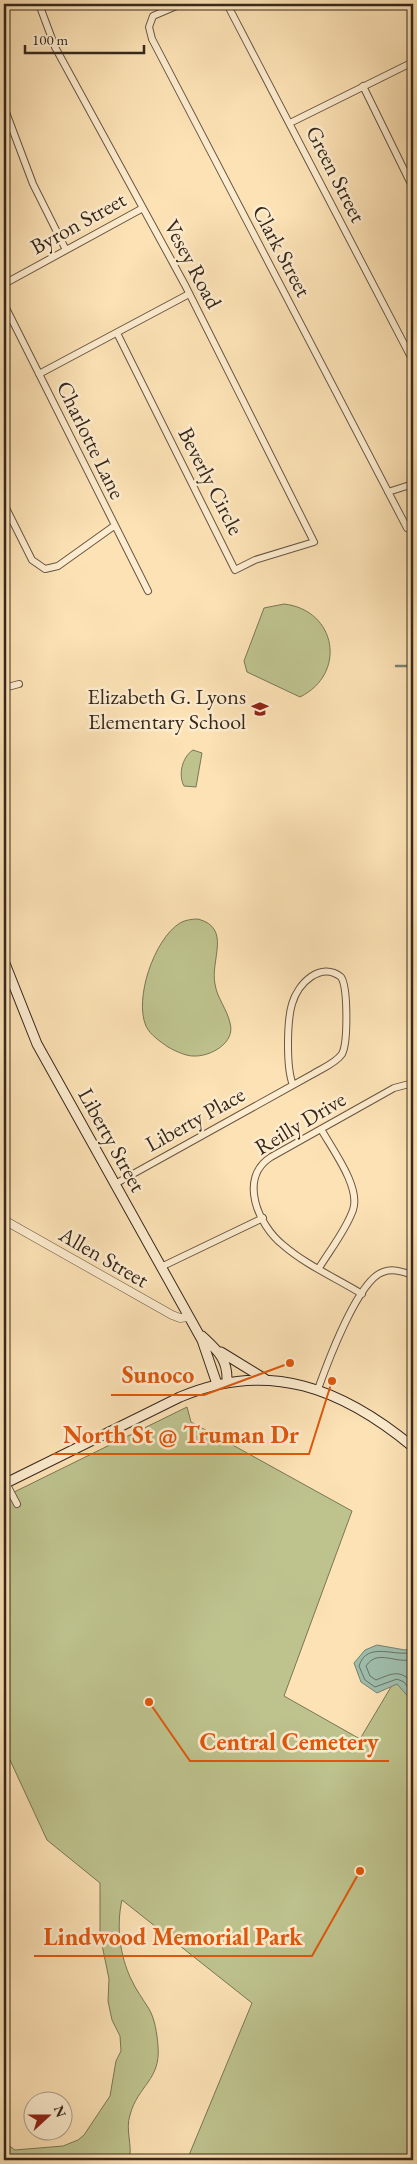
<svg xmlns="http://www.w3.org/2000/svg" width="417" height="2164" viewBox="0 0 417 2164" font-family="'EB Garamond',serif">
	<rect width="100%" height="100%" fill="#fce2b5"/>
	<filter id="stains"><feTurbulence type="fractalNoise" baseFrequency=".004" numOctaves="4"/><feColorMatrix values="0 0 0 0 .2 0 0 0 0 .09 0 0 0 0 .02 0 0 0 .5 -.17"/></filter>
	<radialGradient id="worn" r=".72"><stop offset=".6" stop-color="#630" stop-opacity="0"/><stop offset="1" stop-color="#630" stop-opacity=".3"/></radialGradient>
	<path fill="#bec38e" stroke="#7a7655" d="M284 604C337 610 347 674 300 697L247 672 244 661 264 608Z
		M193 750 202 753 196 787 184 786C178 775 182 757 193 750Z
		M198 919C232 928 210 960 215 984 217 998 227 1009 230 1023 236 1043 210 1057 193 1056 186 1056 175 1051 168 1047 161 1042 150 1035 146 1026 134 999 154 939 180 923 185 920 192 919 198 919Z
		M187 1407 191 1422 352 1511 284 1696 360 1739 413 1650V2160H187L252 2003 122 1900C116 1926 120 1956 131 1979 136 1990 143 1999 149 2009 155 2019 157 2034 158 2046 161 2080 138 2085 130 2115 125 2130 133 2146 129 2160H4V2142L15 2150 63 2146 78 2140 84 2135 110 2096 116 2061 121 2051 120 2036 112 2020 108 2001 109 1979 100 1935V1883L47 1840 4 1747V1497Z"/>
	<path fill="#9fbead" stroke="#758273" d="M377 1645 405 1650 413 1647V1702L397 1684 377 1693 361 1682 354 1663 365 1650Z"/>
	<g fill="none" stroke-linecap="round" stroke-linejoin="round">
		<path stroke="#6b7364" stroke-width="1" d="M413 1652C396 1658 367 1640 359 1666L365 1680 375 1687 397 1679 404 1682 413 1694
			M413 1659C396 1665 378 1648 366 1666L370 1676 376 1680C391 1674 401 1668 413 1684"/>
		<path stroke="#758273" stroke-width="2.5" d="M396 666H413"/>
		<g stroke="#685642" stroke-width="8">
			<path id="minor" d="M39 4 55 47 185 285 314 542 255 560 235 570 117 333
				M181 4 153 16 149 27 152 39 407 528
				M227 4 413 361
				M363 86 413 188
				M4 107 33 184 66 250
				M290 123 413 62
				M4 284 143 208
				M4 304 148 591
				M39 374 189 294
				M388 492 413 484
				M4 504 32 560 45 569 58 566 114 526
				M4 688 19 684
				M4 1147 6 1146
				M115 1184 313 1074C321 1069 336 1063 342 1054 348 1043 348 987 341 977 321 961 298 983 292 1004 287 1021 286 1068 293 1085
				M161 1267 263 1218
				M319 1268C330 1250 346 1230 353 1210 361 1187 332 1149 321 1129
				M362 1294C336 1278 306 1265 283 1245 258 1225 238 1178 271 1157L394 1088 413 1083
				M318 1389C327 1364 358 1280 383 1272 393 1268 403 1272 413 1275
				M6 1483 17 1504"/>
		</g>
		<g stroke="#685642" stroke-width="9">
			<path id="tertiary" d="M4 1220 172 1315 180 1318 189 1317"/>
		</g>
		<g stroke="#37281c" stroke-width="11">
			<path id="secondary" d="M4 961 37 1044 202 1340 217 1384
				M202 1336C218 1351 228 1359 227 1382
				M221 1352 265 1379
				M4 1484 180 1397C269 1359 343 1389 413 1447"/>
		</g>
		<use href="#minor" stroke="#fdeccf" stroke-width="6"/>
		<use href="#tertiary" stroke="#fdeccf" stroke-width="8"/>
		<use href="#secondary" stroke="#fdeccf" stroke-width="9"/>
	</g>
	<defs>
		<g id="school-bare" transform="scale(1.35)"><path d="M0-5L7-2L0 1L-7-2ZM-4 1L0 2.5L4 1V4Q0 6-4 4Z" fill="#8f2418" stroke="#fdeccf" stroke-width="2.5" paint-order="stroke"/></g>
	</defs>
	<g fill-rule="evenodd">
		<use href="#school-bare" x="260" y="709"/>
	</g>
	<g text-anchor="middle" dominant-baseline="central" stroke-width="5" stroke-linejoin="round" paint-order="stroke">
		<g font-size="22" fill="#37281c" stroke="#fdeccf">
			<text transform="translate(336 174) rotate(63)">Green Street</text>
			<text transform="translate(78 223) rotate(-29)">Byron Street</text>
			<text transform="translate(282 251) rotate(62)">Clark Street</text>
			<text transform="translate(193 264) rotate(62)">Vesey Road</text>
			<text transform="translate(91 440) rotate(64)">Charlotte Lane</text>
			<text transform="translate(211 481) rotate(63)">Beverly Circle</text>
			<text transform="translate(195 1119) rotate(-29)">Liberty Place</text>
			<text transform="translate(300 1123) rotate(-31)">Reilly Drive</text>
			<text transform="translate(112 1140) rotate(61)">Liberty Street</text>
			<text transform="translate(104 1257) rotate(30)">Allen Street</text>
		</g>
		<g font-size="22" fill="#37281c" stroke="#fdeccf" text-anchor="end">
			<text x="246" y="696">Elizabeth G. Lyons<tspan x="246" dy="25">Elementary School</tspan></text>
		</g>
	</g>
	<path fill="none" stroke="#df570d" stroke-width="2" d="M290 1363L204 1395H111M332 1381L309 1454H53M149 1702L190 1761H389M360 1871L312 1956H34"/>
	<g fill="#df570d" stroke="#fdeccf" stroke-width="2">
		<circle cx="290" cy="1363" r="5"/>
		<circle cx="332" cy="1381" r="5"/>
		<circle cx="149" cy="1702" r="5"/>
		<circle cx="360" cy="1871" r="5"/>
	</g>
	<g font-size="24" text-anchor="middle" font-weight="bold" fill="#df570d" stroke="#fdeccf" stroke-width="5" stroke-linejoin="round" paint-order="stroke">
		<text x="158" y="1383">Sunoco</text>
		<text x="181" y="1443">North St @ Truman Dr</text>
		<text x="289" y="1750">Central Cemetery</text>
		<text x="173" y="1945">Lindwood Memorial Park</text>
	</g>
	<rect width="417" height="2164" fill="none" stroke="#fce2b5" stroke-width="20"/>
	<rect x="5" y="5" width="407" height="2154" fill="none" stroke="#37281c" stroke-width="2.5"/>
	<rect x="10" y="10" width="397" height="2144" fill="none" stroke="#37281c"/>
	<g transform="translate(48 2116) rotate(69)"><circle r="24" fill="#fdeccf" stroke="#ae9e87"/>
	<path d="M0-4L9 19L0 12L-9 19Z" fill="#8f2418"/>
	<text y="-8" font-size="14" font-weight="bold" text-anchor="middle" fill="#37281c">N</text>
	</g>
	<path d="M25 45v8h119v-8" fill="none" stroke="#37281c" stroke-width="2.5"/>
	<text x="32" y="45" font-size="15" fill="#37281c" stroke="#fdeccf" stroke-width="4" paint-order="stroke">100 m</text>
	<rect width="100%" height="100%" filter="url(#stains)"/>
	<rect width="100%" height="100%" fill="url(#worn)"/>
</svg>
